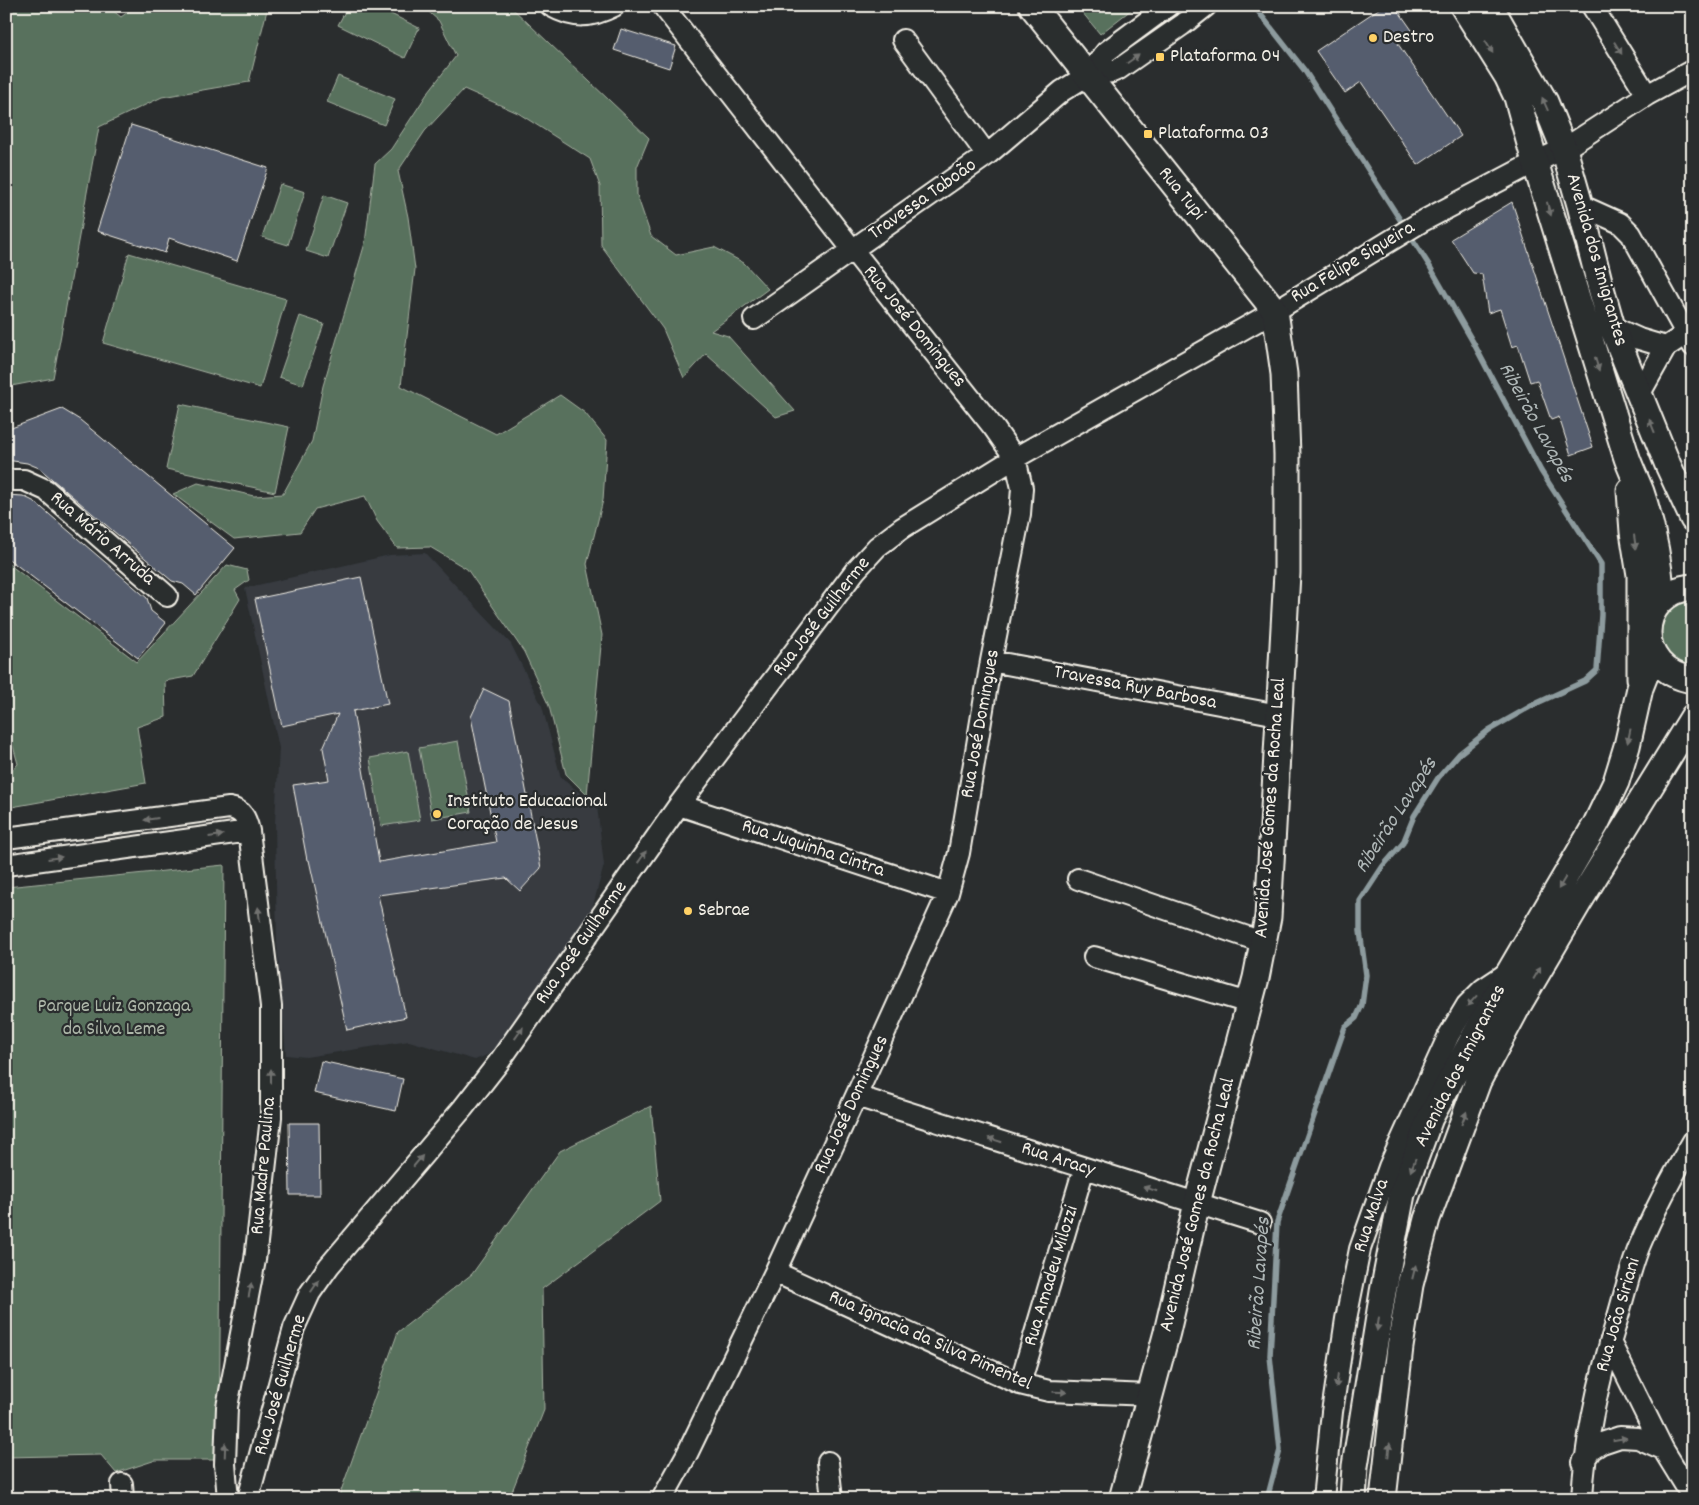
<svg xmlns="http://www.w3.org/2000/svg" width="1699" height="1505" viewBox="0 0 1699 1505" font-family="Dekko,sans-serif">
	<rect width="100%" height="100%" fill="#2a2d2e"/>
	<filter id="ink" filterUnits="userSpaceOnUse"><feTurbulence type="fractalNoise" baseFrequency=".02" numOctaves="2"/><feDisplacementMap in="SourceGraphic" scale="10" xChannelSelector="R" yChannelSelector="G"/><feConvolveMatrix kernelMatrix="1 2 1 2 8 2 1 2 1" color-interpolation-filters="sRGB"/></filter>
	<g filter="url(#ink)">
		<path fill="#373b41" d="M425 553 511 644 542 706 561 778 597 806 604 865 588 924 494 1052 475 1060 409 1041 306 1057 286 1055 277 944 275 822 279 748 245 588 390 555Z"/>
		<path fill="#59715d" stroke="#a6b1a2" d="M6 6H107L121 17 136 6H268L249 82 162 97 99 127 53 378 6 387Z
			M348 6H375L419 28 405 58 338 25Z
			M422 6H510L649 138 637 167V195L651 236 676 255 714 247 744 263 768 289 711 331 728 336 795 411 776 417 706 354 684 378 663 329 601 245 600 186 590 159 518 113 464 89 425 131 398 171 408 217 415 269 401 386 496 434 560 395 585 413 607 440 603 500 587 564 602 635 587 795 566 774 549 706 524 652 467 569 430 547 397 548 377 521 365 496 315 509 300 532 234 539 173 494 198 483 254 496 283 494 312 441 323 386 365 243 375 164 391 149 429 91 456 56 439 21Z
			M1077 6H1136L1100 34Z
			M338 76 395 99 384 125 327 102Z
			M280 184 305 192 288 245 262 237Z
			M324 195 347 203 328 258 306 251Z
			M129 253 286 299 260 388 103 343Z
			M300 316 324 324 303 385 279 377Z
			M180 404 289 427 275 492 166 469Z
			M6 562 137 662 227 565 247 570 249 580 235 590 240 599 193 676 165 681 166 717 137 727 146 783 6 808V777L18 764 13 746 6 738Z
			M1693 596V671L1664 655 1659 622 1673 603Z
			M458 741 471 812 432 819 419 748Z
			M408 751 420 820 381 826 370 758Z
			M224 865 219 1460H156L116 1473 101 1455 6 1457V887Z
			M651 1106 660 1201 542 1289 544 1410 509 1499H338L398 1332 472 1274 560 1151Z"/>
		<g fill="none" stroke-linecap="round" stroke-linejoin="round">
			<path stroke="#8d9b9e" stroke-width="5.5" d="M1254 6 1305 71 1429 265 1473 342 1541 471 1601 564V615L1597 670 1585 681 1535 704 1489 730 1459 754 1438 778 1414 816 1403 843 1383 866 1360 901V931L1366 975 1362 1005 1356 1018 1345 1027 1277 1222 1270 1356 1280 1450 1267 1499"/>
		</g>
		<path fill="#555d6e" stroke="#f4f1e8" d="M1383 6H1395L1414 33 1398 44 1461 136 1418 165 1361 82 1345 93 1316 51Z
			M621 29 676 46 669 68 614 50Z
			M131 125 268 168 237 261 169 238 165 253 97 231Z
			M1512 202 1593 447 1571 455 1559 417 1551 420 1537 380 1530 382 1518 345 1512 347 1500 309 1488 313 1482 274 1473 273 1451 239Z
			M62 409 80 420 235 548 196 595 183 584 172 581 39 468 27 463 6 460V430Z
			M6 495 23 496 35 502 147 598 151 611 166 623 138 658 6 557Z
			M361 577 388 704 353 711 379 862 496 842 471 717 484 689 509 701 541 868 520 891 506 878 378 895 406 1017 347 1030 309 860H307L293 785 329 780 323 748 338 714 282 726 255 599Z
			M321 1061 403 1079 396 1111 314 1093Z
			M289 1123H319L320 1195H290Z"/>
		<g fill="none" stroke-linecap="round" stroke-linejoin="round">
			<g stroke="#f4f1e8" stroke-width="24">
				<path id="minor" d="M551 6C574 19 590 18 614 6
					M1592 6 1647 95
					M903 40 987 155
					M1088 75 1112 72 1119 69 1182 25 1206 6
					M1580 205 1620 223 1631 234 1693 346
					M754 319 987 155 1062 91 1088 75 1106 52 1168 6
					M1612 327 1639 339 1666 347
					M1639 395 1666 347 1693 329
					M6 480H24L46 490 167 596
					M991 661 1278 715
					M679 805 948 893
					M6 838 229 808C243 810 246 818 249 831L271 1006V1117L255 1260 227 1407 225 1464 228 1499
					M6 865 249 831
					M1078 879 1262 942
					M1094 957 1249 1003
					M856 1096 1260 1223
					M775 1272 1020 1384 1049 1391 1150 1395
					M1610 1342 1663 1449 1693 1498
					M1020 1384 1084 1168
					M828 1462 832 1499
					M1583 1462 1591 1450 1602 1443 1620 1437 1638 1438 1663 1449
					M122 1484 123 1499
					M248 1499 294 1328 310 1293 329 1266 463 1108 499 1062 679 805 855 571 877 547 902 528 1015 458 1275 311 1421 222 1535 162 1564 149 1647 95 1693 70
					M662 1499 687 1454 775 1272 856 1096 948 893 959 853 991 661 1020 514 1022 488 1015 458 994 428 852 249 663 6
					M1323 1499 1332 1412 1346 1319 1360 1249 1389 1167 1449 1035 1467 1005 1483 989 1510 971
					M1582 1499C1585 1438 1599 1378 1617 1320 1624 1296 1630 1270 1639 1247 1654 1211 1673 1175 1693 1141"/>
			</g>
			<g stroke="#f4f1e8" stroke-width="29">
				<path id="major" d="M1032 6 1275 311 1284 374 1287 455V573L1268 917 1256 978 1197 1203 1167 1332 1122 1499
					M1463 6 1507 76 1517 97 1535 162 1626 455C1630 468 1636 479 1641 492 1653 527 1659 562 1662 599
					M1490 6 1545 102 1564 149 1580 205 1599 281 1612 327 1668 465 1693 519
					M1630 491 1633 532 1640 575V678
					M1693 587C1634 592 1632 671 1693 680
					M1353 1499 1355 1466 1383 1292 1402 1194 1430 1118 1510 971 1596 824 1616 782 1627 746 1640 688 1653 655
					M1383 1499 1400 1347 1410 1285 1427 1219 1478 1081 1519 1004 1579 902 1693 717"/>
			</g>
			<use href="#minor" stroke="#2a2d2e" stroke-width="20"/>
			<use href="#major" stroke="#2a2d2e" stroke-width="25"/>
		</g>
		<defs><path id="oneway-solid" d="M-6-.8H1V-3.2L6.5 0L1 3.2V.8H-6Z" transform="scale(1.25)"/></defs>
		<g fill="#71726f">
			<use href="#oneway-solid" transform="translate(1489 47) rotate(58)"/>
			<use href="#oneway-solid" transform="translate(1618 48) rotate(58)"/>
			<use href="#oneway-solid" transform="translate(1133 59) rotate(-35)"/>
			<use href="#oneway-solid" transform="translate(1545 104) rotate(-114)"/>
			<use href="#oneway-solid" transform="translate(1549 209) rotate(73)"/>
			<use href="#oneway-solid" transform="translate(1597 364) rotate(73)"/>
			<use href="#oneway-solid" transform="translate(1652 426) rotate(-112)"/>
			<use href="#oneway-solid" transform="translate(1635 542) rotate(82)"/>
			<use href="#oneway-solid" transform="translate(1629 736) rotate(102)"/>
			<use href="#oneway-solid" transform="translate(151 819) rotate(172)"/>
			<use href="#oneway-solid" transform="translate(216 836) rotate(-8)"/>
			<use href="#oneway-solid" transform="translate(642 857) rotate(-55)"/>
			<use href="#oneway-solid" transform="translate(55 858) rotate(-8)"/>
			<use href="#oneway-solid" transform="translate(1562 883) rotate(121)"/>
			<use href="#oneway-solid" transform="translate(259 914) rotate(-97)"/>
			<use href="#oneway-solid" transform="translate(1537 973) rotate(-60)"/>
			<use href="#oneway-solid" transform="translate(1472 1001) rotate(132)"/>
			<use href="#oneway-solid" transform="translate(519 1033) rotate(-55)"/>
			<use href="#oneway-solid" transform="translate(271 1076) rotate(-90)"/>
			<use href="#oneway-solid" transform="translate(1464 1118) rotate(-69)"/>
			<use href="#oneway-solid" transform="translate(995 1140) rotate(-162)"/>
			<use href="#oneway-solid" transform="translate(418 1161) rotate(-50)"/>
			<use href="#oneway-solid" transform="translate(1413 1165) rotate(111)"/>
			<use href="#oneway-solid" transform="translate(1150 1189) rotate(-163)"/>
			<use href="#oneway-solid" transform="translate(1414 1272) rotate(-76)"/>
			<use href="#oneway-solid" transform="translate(315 1286) rotate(-56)"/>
			<use href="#oneway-solid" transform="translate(250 1290) rotate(-79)"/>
			<use href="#oneway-solid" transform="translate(1378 1324) rotate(99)"/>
			<use href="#oneway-solid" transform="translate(1337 1381) rotate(98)"/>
			<use href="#oneway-solid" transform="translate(1060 1392) rotate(2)"/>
			<use href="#oneway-solid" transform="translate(1620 1439) rotate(-9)"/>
			<use href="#oneway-solid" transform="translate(225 1450) rotate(-88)"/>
			<use href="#oneway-solid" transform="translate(1389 1450) rotate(-84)"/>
		</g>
	</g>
	<g fill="#ffd166" stroke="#2a2d2e" stroke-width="2">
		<circle cx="1373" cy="38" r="5"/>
		<rect x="1155" y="52" width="10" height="10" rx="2.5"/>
		<rect x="1143" y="129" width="10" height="10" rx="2.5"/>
		<circle cx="437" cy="814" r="5"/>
		<circle cx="688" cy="911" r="5"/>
	</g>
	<g text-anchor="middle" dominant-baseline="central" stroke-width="4.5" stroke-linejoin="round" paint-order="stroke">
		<g font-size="20" fill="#f4f1e8" stroke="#2a2d2e" text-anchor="start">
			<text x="1383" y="38">Destro</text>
			<text x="1170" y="57">Plataforma 04</text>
			<text x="1158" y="134">Plataforma 03</text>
			<text x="447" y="802">Instituto Educacional<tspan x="447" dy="23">Coração de Jesus</tspan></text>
			<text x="698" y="911">Sebrae</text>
		</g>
		<g font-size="20" fill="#f4f1e8" stroke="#2a2d2e">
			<text transform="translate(1181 194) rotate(51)">Rua Tupi</text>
			<text transform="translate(923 200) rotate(-35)">Travessa Taboão</text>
			<text transform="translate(1596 260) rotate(74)">Avenida dos Imigrantes</text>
			<text transform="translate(1353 263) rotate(-31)">Rua Felipe Siqueira</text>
			<text transform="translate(914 327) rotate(51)">Rua José Domingues</text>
			<text transform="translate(102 539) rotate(41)">Rua Mário Arruda</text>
			<text transform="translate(822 617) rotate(-52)">Rua José Guilherme</text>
			<text transform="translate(1135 688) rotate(11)">Travessa Ruy Barbosa</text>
			<text transform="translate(981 724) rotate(-80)">Rua José Domingues</text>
			<text transform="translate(1271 808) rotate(-86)">Avenida José Gomes da Rocha Leal</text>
			<text transform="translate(813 849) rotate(18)">Rua Juquinha Cintra</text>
			<text transform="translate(582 943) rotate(-55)">Rua José Guilherme</text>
			<text transform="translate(1461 1066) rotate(-63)">Avenida dos Imigrantes</text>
			<text transform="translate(852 1105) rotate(-65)">Rua José Domingues</text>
			<text transform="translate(1058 1160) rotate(18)">Rua Aracy</text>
			<text transform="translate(264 1166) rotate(-85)">Rua Madre Paulina</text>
			<text transform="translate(1198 1205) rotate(-76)">Avenida José Gomes da Rocha Leal</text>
			<text transform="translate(1372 1216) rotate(-72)">Rua Malva</text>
			<text transform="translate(1052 1276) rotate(-73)">Rua Amadeu Milozzi</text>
			<text transform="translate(1619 1315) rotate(-74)">Rua João Siriani</text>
			<text transform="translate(930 1341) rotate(24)">Rua Ignacia da Silva Pimentel</text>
			<text transform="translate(281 1385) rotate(-74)">Rua José Guilherme</text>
		</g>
		<g font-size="20" fill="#aeb7a9" stroke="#2a2d2e">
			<text x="114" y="1007">Parque Luiz Gonzaga<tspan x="114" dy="23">da Silva Leme</tspan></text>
		</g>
		<g font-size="21" font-style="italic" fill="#afb7b7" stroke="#2a2d2e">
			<text transform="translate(1535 423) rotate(61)">Ribeirão Lavapés</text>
			<text transform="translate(1397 816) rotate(-57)">Ribeirão Lavapés</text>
			<text transform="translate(1260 1284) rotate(-86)">Ribeirão Lavapés</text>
		</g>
	</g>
	<rect width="1699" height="1505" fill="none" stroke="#2a2d2e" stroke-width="25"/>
	<rect x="12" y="12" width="1674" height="1480" fill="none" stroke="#f4f1e8" stroke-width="2" filter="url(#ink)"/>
</svg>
